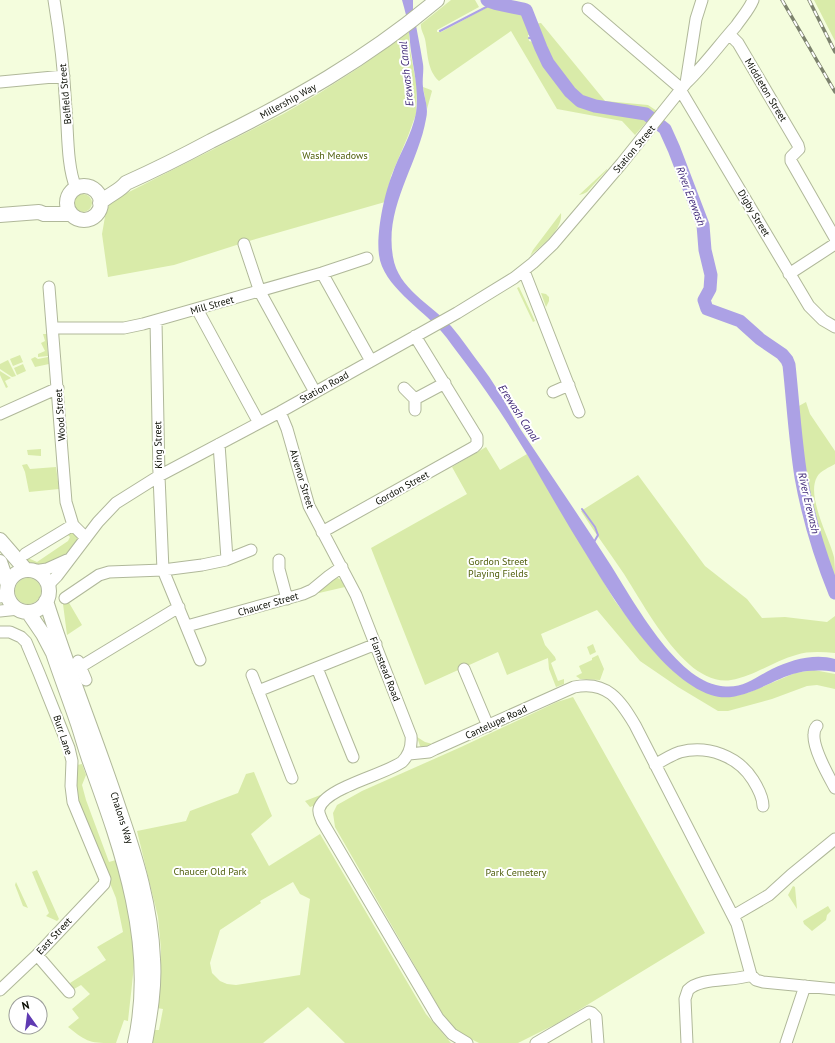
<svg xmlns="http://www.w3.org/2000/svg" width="835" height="1043" viewBox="0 0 835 1043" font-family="'PT Sans',sans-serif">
	<rect width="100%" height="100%" fill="#f4fddd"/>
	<path fill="#d9eba9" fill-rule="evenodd" d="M451 0H475L479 7 437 30V32H441L488 7H493L523 13 533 35H528L529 41 533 42C543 62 560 93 580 103 592 109 604 109 616 111 627 113 640 112 649 119L635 135 622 121 557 109 511 31 439 81C427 70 428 54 425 39 424 34 420 29 421 24Z
		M814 0H835V41Z
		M541 23 605 101 648 105 657 111 654 115C651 113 649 111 646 110 638 106 619 107 609 106 566 100 549 60 534 24Z
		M409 32 410 50 417 87 416 114 408 136 391 176 385 202 249 241 174 265 108 277 102 234 106 211 110 204 117 198 283 114 318 94 360 67Z
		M423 87 431 90 432 91 427 109Z
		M607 169V170L587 192 583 194 579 195Z
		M74 203a9 9 0 1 1 18 0a9 9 0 1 1-18 0Z
		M561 213C563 230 542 245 530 256L533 250Z
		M519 287 535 321 533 322 517 288Z
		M541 293 546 294 549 297V301L546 307Z
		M43 334H49V342L47 343 48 356 38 357V354L45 351 41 343 45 341Z
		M20 355 23 362 13 366 10 359Z
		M35 357 38 359 48 357 49 364 35 367 31 359Z
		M8 360 16 376 12 377 0 369V364Z
		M23 364 26 371 17 375 14 368Z
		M0 371 11 378 5 381 8 387 6 388 0 375Z
		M806 402 810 414 835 451V464C830 467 820 471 817 477 806 496 829 537 834 557 835 565 835 575 835 582L822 546 807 485 797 407Z
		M486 447 500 470 527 454 615 601 646 642 671 669 721 696H735L750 692 795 673 814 670 835 674V689L817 685 807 686 772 699 728 711H718L678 687 640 661 597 610 541 634 545 645 555 657 556 660 551 663 558 681 564 679V684L556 687 549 669 548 658 507 675 498 652 425 685 371 548 467 494 452 467Z
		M41 449V456L28 455 27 450Z
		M27 464 30 469 56 467 59 489 29 492 25 472 22 465Z
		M638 475 705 566 747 599 762 618 785 617 827 622 835 616V653C822 652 808 651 796 655 774 661 754 676 731 680 717 683 700 674 690 665 663 641 643 604 624 574 610 553 595 533 581 511Z
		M71 532H74L77 537V540L63 558 58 562 36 565 24 560 18 550 28 558 37 562 68 541 70 537 67 534Z
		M15 591a13 13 0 1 1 26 0a13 13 0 1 1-26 0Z
		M338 578 341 580 345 587 319 593 318 591 334 579Z
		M68 601 82 625 67 635 63 604Z
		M593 644 596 652 590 655 587 647Z
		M598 655 604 669 600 680 580 679 576 676 582 673 579 666 592 660V658Z
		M573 697 705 933 556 1024 518 1043H479L467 1037 455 1029 442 1013 335 827 333 813 337 805 362 791 461 747 557 702Z
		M417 737 425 742 436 745 423 748 420 746Z
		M82 764 86 775 82 785 86 800 109 862 116 860C124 891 134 928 134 960 133 981 130 1000 128 1021L124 1020 116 1043C90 1043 88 1043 68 1027L79 1018 72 1009 90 994 81 985 74 989 70 983 106 960 97 947 123 932 116 898 82 815 75 791 77 765Z
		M254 772 272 816 251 834 269 866 320 834 426 1014 451 1043H345L308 1007 263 1043H151L153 1030H159L163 1009 157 1008 161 977V949L158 917 137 831 186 821 190 811 238 793 246 774ZM293 882 300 894 310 899 300 975 236 985 227 984 220 981 212 973 210 963 220 930 261 903 260 901Z
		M323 794 316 805 310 807 305 801Z
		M37 870 59 919 57 921 46 916 49 913 32 872Z
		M16 882 28 908 23 906 15 885Z
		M793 886 795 887 797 909 788 895Z
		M828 906 831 911 827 915 826 920 812 931 804 924 803 921Z"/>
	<path fill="#aca1e5" d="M402 0H413V9C416 27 420 45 423 64 424 71 422 79 423 87 424 98 429 107 426 119 418 165 384 207 393 257 398 289 431 304 451 326 462 339 472 354 482 367 497 386 508 409 521 430 550 474 580 517 608 561 632 598 672 674 716 685 741 691 752 679 772 669 791 660 814 653 835 659V672C822 670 810 670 797 673 771 679 740 705 711 695 661 678 613 598 586 554 566 522 547 489 528 456 508 423 487 391 464 361 456 351 449 340 441 331 421 308 383 286 379 255 376 234 384 195 392 175 399 154 412 135 416 113 419 91 414 72 411 51 410 45 410 39 409 32 408 21 405 11 402 0Z"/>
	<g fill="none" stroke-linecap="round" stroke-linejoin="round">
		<path stroke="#aca1e5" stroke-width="2" d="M440 31 494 3
			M529 38 537 39
			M582 509 595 527 598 535 594 542"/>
		<path stroke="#aca1e5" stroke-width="13" d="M487 0C498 6 513 6 526 10L541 48 548 63 570 92 580 101 595 106 646 114 665 129 674 149 703 225 705 250 711 275 710 289 704 300 707 309 740 321 760 339 782 354 787 360 789 365C793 402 795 439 801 477 808 516 820 556 835 593"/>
		<g stroke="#b0b89a" stroke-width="13">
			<path id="minor" d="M54 0C60 36 64 73 66 109 68 133 67 167 76 188
				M588 9 678 86 809 306 823 320 835 327
				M729 34 738 43 798 145 799 149 791 157V161L835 238
				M0 82 64 76
				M686 83C704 66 719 45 736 26 742 17 749 10 753 0
				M244 244 260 292 315 392
				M524 271 579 412
				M322 273 371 361
				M789 274 835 244
				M49 287 66 502 73 525 86 538
				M197 309 259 423
				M156 321 159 476 163 570 200 660
				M53 328H124L143 324 322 273 367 258
				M404 388 415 399V410
				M553 392 569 385
				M415 399 445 383
				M280 412 287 429 309 506 356 595 411 736C412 746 409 755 402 762 384 775 324 788 319 809 318 814 321 817 322 821L438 1018 452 1034 467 1043
				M0 414 58 388
				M219 444 227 559
				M322 532 474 447 477 444V437L415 336
				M25 554 73 525
				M279 560V569L287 599
				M34 571 47 569 67 560
				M48 585 57 576 98 522 116 503 159 476 259 423 280 412 457 313 514 278 533 263 553 244 622 163 686 83 696 19 702 0
				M0 597 7 592
				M65 598 99 575 109 572 163 570 202 565 226 560 251 550
				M0 611 19 609
				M187 626 303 594 312 590 329 576 342 567
				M0 632H10L21 637 26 642 39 673 69 748 72 761 71 786 73 802 105 879 104 884 37 955 0 990
				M78 661 86 680
				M80 667 179 607
				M317 668 353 757
				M464 669 488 726
				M252 675 292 778
				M258 691 376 644
				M817 726C815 728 814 731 814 735 813 749 828 775 835 788
				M409 754 429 752 435 749 574 687C607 680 620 700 635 725L737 924 751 975 756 980 763 982 835 989
				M655 765C663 760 671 755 680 752 708 745 738 756 753 780 758 788 763 797 763 806
				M733 916 769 895 791 875 835 839
				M37 955 69 992
				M536 1043 589 1012 592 1013 596 1017 598 1043
				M687 1043 685 999 688 990C700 977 733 982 751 975
				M786 1043 805 986"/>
		</g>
		<g stroke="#b0b89a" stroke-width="16">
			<path id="major" d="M67 203a17 17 0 1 1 34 0a17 17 0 1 1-34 0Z
				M100 203C108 195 120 191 126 183 155 170 183 156 211 141 292 101 367 59 437 0
				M0 215 39 212 44 214H71
				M0 540 26 570
				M0 562 8 585
				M7 591a21 21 0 1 1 42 0a21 21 0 1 1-42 0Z
				M46 601C68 671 96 739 119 809 136 858 151 907 153 959 155 987 150 1015 145 1043
				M28 612 43 634 53 653C61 677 70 700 78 724 82 736 85 748 89 759 122 850 157 945 135 1043"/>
		</g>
		<use href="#minor" stroke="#fff" stroke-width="11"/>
		<use href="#major" stroke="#fff" stroke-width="14"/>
		<g stroke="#7d836e" stroke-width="3.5">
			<path id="rail" d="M782 0 835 92
				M809 0 835 52"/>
		</g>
		<use href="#rail" stroke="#fff" stroke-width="2" stroke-dasharray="6" stroke-linecap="butt"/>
	</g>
	<g text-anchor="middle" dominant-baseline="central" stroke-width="4" stroke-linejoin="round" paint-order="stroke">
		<g font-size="10" fill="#0b0e04" stroke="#fff">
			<text transform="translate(766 90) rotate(59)">Middleton Street</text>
			<text transform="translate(65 94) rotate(-95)">Belfield Street</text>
			<text transform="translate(288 101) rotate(-29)">Millership Way</text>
			<text transform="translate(634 149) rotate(-50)">Station Street</text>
			<text transform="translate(754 213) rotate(59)">Digby Street</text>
			<text transform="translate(212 305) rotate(-16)">Mill Street</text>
			<text transform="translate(324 387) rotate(-29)">Station Road</text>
			<text transform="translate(60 415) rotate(-94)">Wood Street</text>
			<text transform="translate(158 445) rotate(-91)">King Street</text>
			<text transform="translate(302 479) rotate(73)">Alvenor Street</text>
			<text transform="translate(402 488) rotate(-29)">Gordon Street</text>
			<text transform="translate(268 604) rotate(-16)">Chaucer Street</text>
			<text transform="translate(385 669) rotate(69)">Flamstead Road</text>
			<text transform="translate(496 722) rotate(-25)">Cantelupe Road</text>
			<text transform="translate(63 735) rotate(72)">Burr Lane</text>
			<text transform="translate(122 818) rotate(72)">Chalons Way</text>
			<text transform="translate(54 936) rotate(-47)">East Street</text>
		</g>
		<g font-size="10" fill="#4f5e0b" stroke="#fff">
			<text x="335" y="155">Wash Meadows</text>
			<text x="498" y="561">Gordon Street<tspan x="498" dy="12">Playing Fields</tspan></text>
			<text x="210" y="871">Chaucer Old Park</text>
			<text x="516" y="872">Park Cemetery</text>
		</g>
		<g font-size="11" font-style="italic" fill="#3f2877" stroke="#fff">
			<text transform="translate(406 74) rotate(-96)">Erewash Canal</text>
			<text transform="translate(691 196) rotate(69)">River Erewash</text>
			<text transform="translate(519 413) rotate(57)">Erewash Canal</text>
			<text transform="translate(809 503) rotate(77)">River Erewash</text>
		</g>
	</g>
	<g transform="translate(28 1015) rotate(346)"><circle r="19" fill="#ffffff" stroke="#9d9f9b"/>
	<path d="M0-3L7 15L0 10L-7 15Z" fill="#5f3ab2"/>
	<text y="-6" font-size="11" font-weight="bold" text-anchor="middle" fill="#0b0e04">N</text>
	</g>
</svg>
